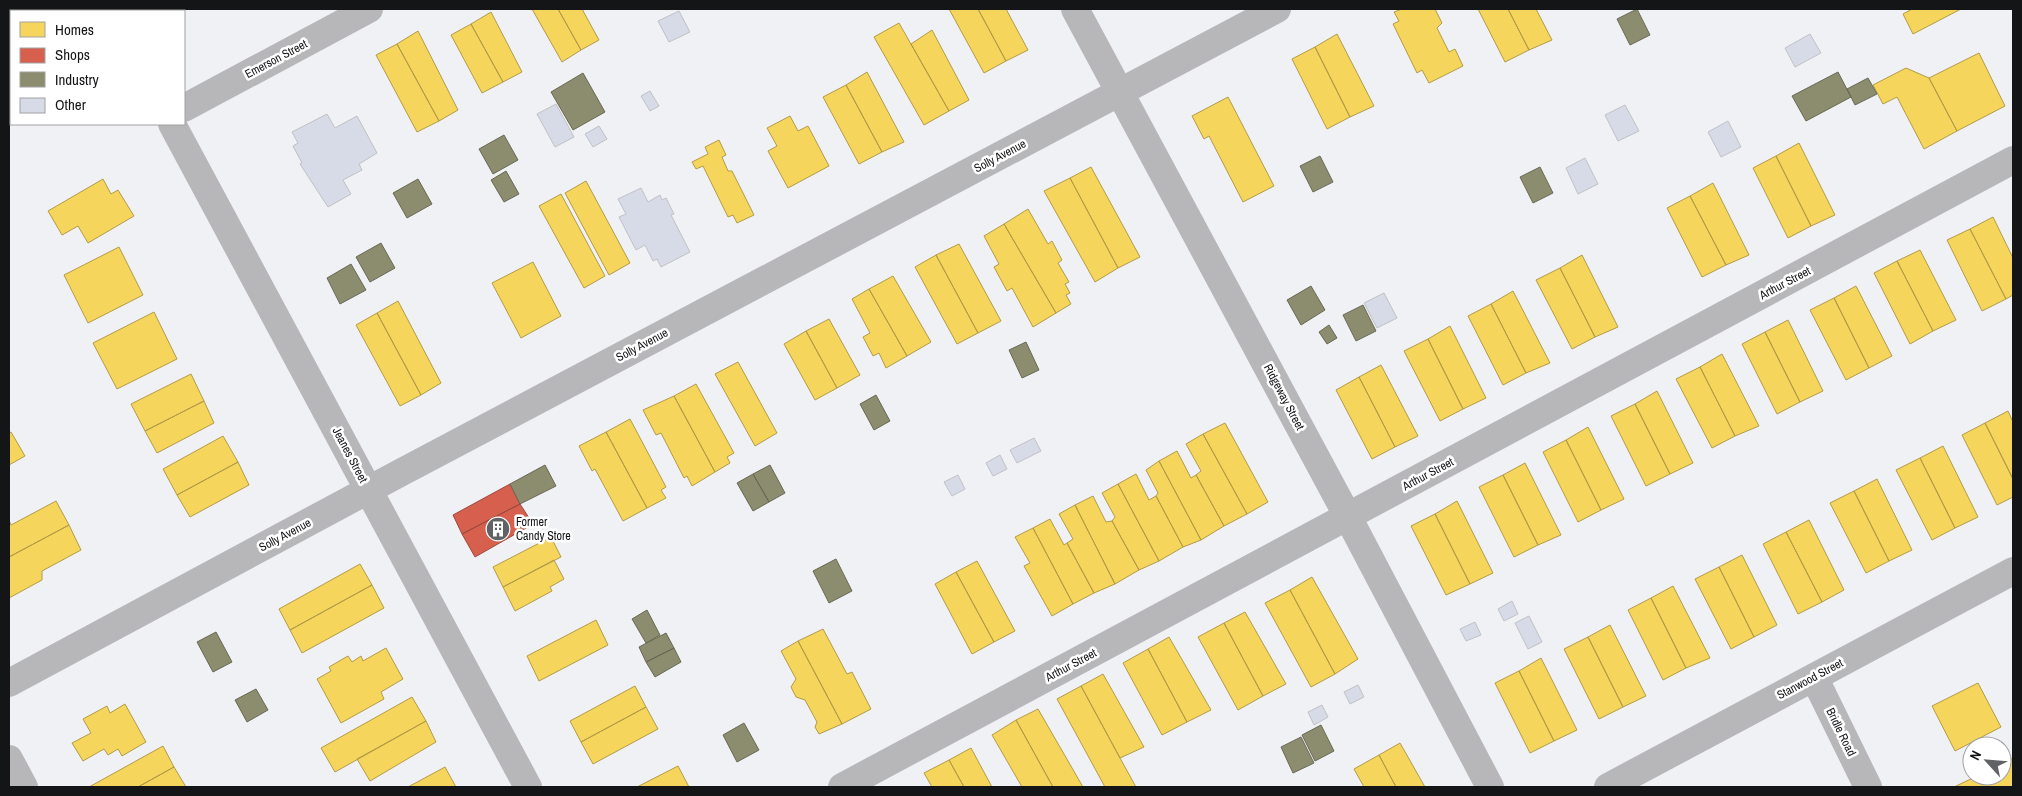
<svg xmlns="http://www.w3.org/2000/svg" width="2022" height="796" viewBox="0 0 2022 796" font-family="'Archivo Narrow',sans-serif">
	<rect width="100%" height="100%" fill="#f0f1f5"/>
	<path fill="#f6d55c" stroke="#b29b47" d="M532 9H558L581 50 562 62Z
		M558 9H582L599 40 581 50Z
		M949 9H978L1006 61 984 73Z
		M978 9H1006L1028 50 1006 61Z
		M1402 9H1435L1442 23 1437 28 1449 52 1455 49 1463 66 1429 83 1422 70 1417 73 1393 24 1399 21 1394 12Z
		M1478 9H1508L1529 50 1505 62Z
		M1508 9H1536L1552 40 1529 50Z
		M1912 9H1961L1913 34 1903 14Z
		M491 12 522 72 503 82 471 24Z
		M899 23 949 111 924 125 874 37Z
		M471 24 503 82 482 93 451 35Z
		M932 30 969 100 949 111 911 44Z
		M418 31 458 110 439 121 397 44Z
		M1337 34 1374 106 1350 117 1315 47Z
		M11 42V77L9 79V43Z
		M397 44 439 121 417 132 376 55Z
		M1315 47 1350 117 1327 129 1292 59Z
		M1979 53 2005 106 1957 131 1929 78Z
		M1906 68 1929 78 1957 131 1924 149 1897 97 1883 104 1873 85Z
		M867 72 904 142 882 152 846 85Z
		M846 85 882 152 859 164 823 97Z
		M1228 97 1274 186 1243 202 1209 136 1204 139 1192 116Z
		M790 116 798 131 808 126 829 166 788 188 768 151 777 146 767 128Z
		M719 140 726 155 722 157 728 171H732L754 215 737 223 733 215 728 217 703 166 696 169 692 162 708 154 705 147Z
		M1799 143 1835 215 1811 226 1776 156Z
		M1776 156 1811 226 1788 238 1753 168Z
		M1091 167 1140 257 1118 268 1070 178Z
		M1070 178 1118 268 1095 282 1044 191Z
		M103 179 111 194 118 190 134 216 88 243 78 226 62 235 48 211Z
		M586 181 630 263 609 275 565 193Z
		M1713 183 1749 255 1726 265 1690 196Z
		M561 194 605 276 584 288 539 206Z
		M1690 196 1726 265 1702 277 1667 208Z
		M1028 209 1048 244 1052 241 1062 260 1058 263 1069 282 1065 284 1070 293 1066 295 1071 304 1056 313 1004 224Z
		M1993 217 2013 258V295L2006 299 1970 229Z
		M1004 224 1056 313 1033 327 1012 288 1007 291 994 267 999 264 984 236Z
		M1970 229 2006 299 1982 311 1947 240Z
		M959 244 1001 321 978 333 936 255Z
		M119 247 143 295 88 323 64 275Z
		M1920 250 1956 320 1933 331 1897 261Z
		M936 255 978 333 957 344 915 267Z
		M1582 255 1618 327 1595 337 1560 268Z
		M1897 261 1933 331 1910 344 1874 273Z
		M533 262 561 316 521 338 492 283Z
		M1560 268 1595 337 1572 349 1536 280Z
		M893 276 931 342 907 356 869 289Z
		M1856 286 1892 356 1869 368 1834 298Z
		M869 289 907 356 886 368 879 353 873 356 863 337 870 333 852 299Z
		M1513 291 1550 363 1526 373 1491 304Z
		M1834 298 1869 368 1846 380 1810 310Z
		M398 301 441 383 421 395 377 313Z
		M1491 304 1526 373 1503 385 1468 316Z
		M154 312 177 359 117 389 93 343Z
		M377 313 421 395 400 406 356 325Z
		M829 319 860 375 837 388 806 331Z
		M1788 320 1823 391 1800 402 1765 332Z
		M1450 326 1486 398 1463 409 1428 339Z
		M806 331 837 388 815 400 784 344Z
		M1765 332 1800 402 1777 414 1742 344Z
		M1428 339 1463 409 1440 421 1404 351Z
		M1722 354 1759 426 1735 436 1700 367Z
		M738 362 777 433 755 446 715 374Z
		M1381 365 1418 436 1395 447 1359 377Z
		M1700 367 1735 436 1712 448 1676 379Z
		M191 374 204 401 145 431 131 404Z
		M1359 377 1395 447 1372 459 1336 390Z
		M696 384 734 453 727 457 730 463 715 472 674 396Z
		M1657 391 1693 463 1670 474 1635 404Z
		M674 396 715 472 692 486 687 476 684 478 661 433 656 435 643 410Z
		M204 401 214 423 157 453 145 431Z
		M1635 404 1670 474 1646 486 1611 416Z
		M2008 411 2013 422V479L1985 423Z
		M630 419 666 487 661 490 666 498 647 508 606 432Z
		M1225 423 1268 502 1247 514 1203 434Z
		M1985 423 2013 479V497L1997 505 1962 435Z
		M1588 427 1624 499 1601 510 1566 440Z
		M11 432 25 456 9 465V433Z
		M606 432 647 508 623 521 595 469 592 471 579 446Z
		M1203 434 1247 514 1224 526 1196 475 1201 471 1186 444Z
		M223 436 238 462 177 495 163 469Z
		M1566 440 1601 510 1578 522 1543 452Z
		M1943 446 1978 517 1955 528 1920 458Z
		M1177 451 1191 478 1196 475 1224 526 1201 540 1159 461Z
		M1920 458 1955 528 1932 540 1896 470Z
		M1159 461 1201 540 1183 547 1156 496 1158 493 1146 470Z
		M238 462 249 485 190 517 177 495Z
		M1525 463 1561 535 1538 545 1503 475Z
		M1136 474 1149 500 1156 496 1183 547 1159 561 1118 484Z
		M1503 475 1538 545 1514 557 1479 487Z
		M1877 479 1912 550 1889 561 1854 491Z
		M1118 484 1159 561 1139 570 1112 521 1115 517 1102 493Z
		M1854 491 1889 561 1866 573 1830 503Z
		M1093 496 1106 522 1112 521 1139 570 1115 584 1075 505Z
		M56 501 69 525 9 557V520L11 525Z
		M1457 501 1493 573 1470 584 1435 514Z
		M1075 505 1115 584 1094 593 1067 543 1073 539 1059 514Z
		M1435 514 1470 584 1446 595 1411 526Z
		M1050 519 1064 545 1067 543 1094 593 1073 604 1033 528Z
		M1809 520 1844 590 1822 602 1786 532Z
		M69 525 81 550 42 571V580L9 598V557Z
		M1033 528 1073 604 1052 616 1024 566 1030 563 1015 537Z
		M1786 532 1822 602 1798 614 1763 544Z
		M551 537 561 557 503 587 493 567Z
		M1742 555 1777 625 1754 637 1719 567Z
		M554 560 564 579 550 587 552 591 515 611 503 587Z
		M977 561 1015 631 994 642 956 572Z
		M360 564 372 585 290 630 279 609Z
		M1719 567 1754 637 1731 649 1695 579Z
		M956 572 994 642 972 654 935 584Z
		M1312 577 1358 659 1335 674 1290 590Z
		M372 585 384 608 302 653 290 630Z
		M1673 586 1710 658 1686 668 1651 598Z
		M1290 590 1335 674 1311 687 1265 603Z
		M1651 598 1686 668 1663 680 1628 610Z
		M1245 612 1286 684 1263 696 1224 623Z
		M596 620 608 645 539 681 527 656Z
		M1224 623 1263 696 1238 710 1198 637Z
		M1610 625 1646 696 1623 707 1588 637Z
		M823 629 847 674 852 672 871 709 842 724 798 641Z
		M1169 637 1211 710 1187 722 1148 649Z
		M1588 637 1623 707 1599 719 1564 649Z
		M798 641 842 724 819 734 815 727 817 722 805 700 796 697 791 687 796 679 781 651Z
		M386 648 403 679 381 692 384 699 341 723 317 679 331 671 329 667 348 656 352 662 361 656 363 661Z
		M1148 649 1187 722 1162 735 1123 663Z
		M1541 658 1577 730 1554 741 1519 671Z
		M1519 671 1554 741 1530 753 1495 683Z
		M1103 674 1144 747 1120 758 1081 686Z
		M1978 683 2001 727 1955 751 1932 706Z
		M635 686 646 707 581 742 570 721Z
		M1081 686 1120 758 1136 787H1105L1057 699Z
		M412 697 426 721 335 772 321 748Z
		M125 704 146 742 122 756 118 749 108 755 104 749 83 761 72 743 91 733 83 719 107 706 110 713Z
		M646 707 658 729 593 764 581 742Z
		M1038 709 1083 787H1053L1016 720Z
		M1016 720 1053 787H1022L992 735Z
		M426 721 436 742 370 781 357 759Z
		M1400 743 1425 787H1396L1379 755Z
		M163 746 174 767 138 787H89Z
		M971 748 992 787H964L949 760Z
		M1379 755 1396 787H1364L1354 769Z
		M2013 758V787H1954L1977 776H2002V764Z
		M949 760 964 787H932L924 773Z
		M678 766 689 787H637Z
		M174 767 186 787H138Z
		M445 767 456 787H408Z"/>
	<path fill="#d6604d" stroke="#9c4a3d" d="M510 484 520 504 462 534 453 515Z
		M520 504 533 524 475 557 462 534Z"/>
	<path fill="#8c8c6e" stroke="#686854" d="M1637 9 1650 35 1630 45 1617 19Z
		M1838 72 1851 97 1806 121 1792 96Z
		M583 73 605 112 573 130 551 92Z
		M1868 78 1877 94 1855 105 1847 89Z
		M504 135 518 160 493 174 479 149Z
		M1320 156 1333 182 1313 192 1300 166Z
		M1540 167 1553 193 1533 203 1520 177Z
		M506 171 519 194 504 202 491 180Z
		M418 179 432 204 407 218 393 193Z
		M381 243 395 268 370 282 356 257Z
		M351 264 366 290 340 304 327 278Z
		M1311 286 1325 310 1301 325 1287 300Z
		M1363 305 1376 331 1356 341 1343 315Z
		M1329 325 1337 338 1327 344 1319 332Z
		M1026 342 1039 370 1022 378 1009 350Z
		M876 395 890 421 874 430 860 404Z
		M545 465 556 486 520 504 510 484Z
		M770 465 785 493 769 502 753 474Z
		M753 474 769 502 753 511 737 483Z
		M836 559 852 591 829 603 813 571Z
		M647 610 660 635 646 643 632 619Z
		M216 632 232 662 213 672 197 642Z
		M666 633 674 648 646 662 639 647Z
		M674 648 681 662 655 677 646 662Z
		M256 689 268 710 247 722 235 700Z
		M744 723 759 750 737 762 723 735Z
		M1321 725 1334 751 1315 761 1302 735Z
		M1301 737 1314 763 1293 773 1281 747Z"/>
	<path fill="#d7dbe8" stroke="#c0c1c4" d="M679 11 690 32 669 42 658 21Z
		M1810 34 1821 53 1795 67 1785 48Z
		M650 91 659 106 650 111 641 96Z
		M556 104 574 137 555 147 537 114Z
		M1625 105 1639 131 1618 141 1605 115Z
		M327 114 335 128 357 116 377 153 359 164 362 170 343 180 351 194 328 207 300 164 302 163 293 146 298 143 292 132Z
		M1728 121 1741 147 1721 157 1708 132Z
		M599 126 607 139 593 147 585 134Z
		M1585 158 1598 184 1578 194 1566 168Z
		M641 188 648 202 660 195 662 200 666 198 674 214 671 215 690 252 661 267 657 259 653 261 645 245 636 250 619 217 626 214 618 199Z
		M1384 293 1397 318 1377 328 1364 303Z
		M1034 438 1041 451 1017 463 1010 450Z
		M1000 455 1007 469 993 476 986 463Z
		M958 475 965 489 952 496 944 482Z
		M1512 601 1518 614 1504 621 1498 609Z
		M1529 616 1542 642 1528 649 1515 623Z
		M1475 622 1481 635 1466 641 1460 629Z
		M1358 685 1364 697 1350 704 1344 692Z
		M1322 705 1328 717 1314 725 1308 712Z"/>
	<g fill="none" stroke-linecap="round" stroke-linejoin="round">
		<path stroke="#b7b7b9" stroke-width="28" d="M111 9 112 11
			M1075 9 1348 517 1490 787
			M184 108 369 9
			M172 124 528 787
			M1814 677 1868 787
			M9 683 400 473 1277 9
			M9 759 24 787
			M842 787 2013 160
			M1608 787 2013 571"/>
	</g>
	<defs>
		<g id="building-disc" transform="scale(1.25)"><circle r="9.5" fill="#616265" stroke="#fff"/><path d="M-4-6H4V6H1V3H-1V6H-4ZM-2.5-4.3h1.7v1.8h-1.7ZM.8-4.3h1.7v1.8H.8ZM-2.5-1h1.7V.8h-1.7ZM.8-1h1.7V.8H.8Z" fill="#fff"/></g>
	</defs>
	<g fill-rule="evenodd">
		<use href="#building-disc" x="498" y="529"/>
	</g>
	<g text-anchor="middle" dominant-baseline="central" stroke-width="5" stroke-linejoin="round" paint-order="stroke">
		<g font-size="12" fill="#141517" stroke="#fff">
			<text transform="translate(276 59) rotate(-28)">Emerson Street</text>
			<text transform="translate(1000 156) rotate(-28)">Solly Avenue</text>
			<text transform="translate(1785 283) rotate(-28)">Arthur Street</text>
			<text transform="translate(642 345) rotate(-28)">Solly Avenue</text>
			<text transform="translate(1284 397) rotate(62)">Ridgeway Street</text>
			<text transform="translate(350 455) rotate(62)">Jeanes Street</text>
			<text transform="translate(1428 474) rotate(-28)">Arthur Street</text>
			<text transform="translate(285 535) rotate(-28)">Solly Avenue</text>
			<text transform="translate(1071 665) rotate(-28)">Arthur Street</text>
			<text transform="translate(1810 679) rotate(-28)">Stanwood Street</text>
			<text transform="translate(1841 732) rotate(64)">Bridle Road</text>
		</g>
		<g font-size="12" fill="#141517" stroke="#fff" text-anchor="start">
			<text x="516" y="522">Former<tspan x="516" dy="14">Candy Store</tspan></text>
		</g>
	</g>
	<rect width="2022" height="796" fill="none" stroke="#141517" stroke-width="20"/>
	<rect x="10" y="10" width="175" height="115" fill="#ffffff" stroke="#a1a1a2"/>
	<rect x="20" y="22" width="25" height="15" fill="#f6d55c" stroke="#a1a1a2"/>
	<text x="55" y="35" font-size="15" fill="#141517">Homes</text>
	<rect x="20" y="48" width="25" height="15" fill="#d6604d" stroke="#a1a1a2"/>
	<text x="55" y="60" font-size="15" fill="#141517">Shops</text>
	<rect x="20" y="72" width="25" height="15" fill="#8c8c6e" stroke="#a1a1a2"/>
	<text x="55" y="85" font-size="15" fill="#141517">Industry</text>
	<rect x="20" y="98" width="25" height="15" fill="#d7dbe8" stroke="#a1a1a2"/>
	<text x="55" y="110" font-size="15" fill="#141517">Other</text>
	<g transform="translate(1987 761) rotate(296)"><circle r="24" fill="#ffffff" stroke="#a1a1a2"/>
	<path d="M0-4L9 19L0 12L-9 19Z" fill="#616265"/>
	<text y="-8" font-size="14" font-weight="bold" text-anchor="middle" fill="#141517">N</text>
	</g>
</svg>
